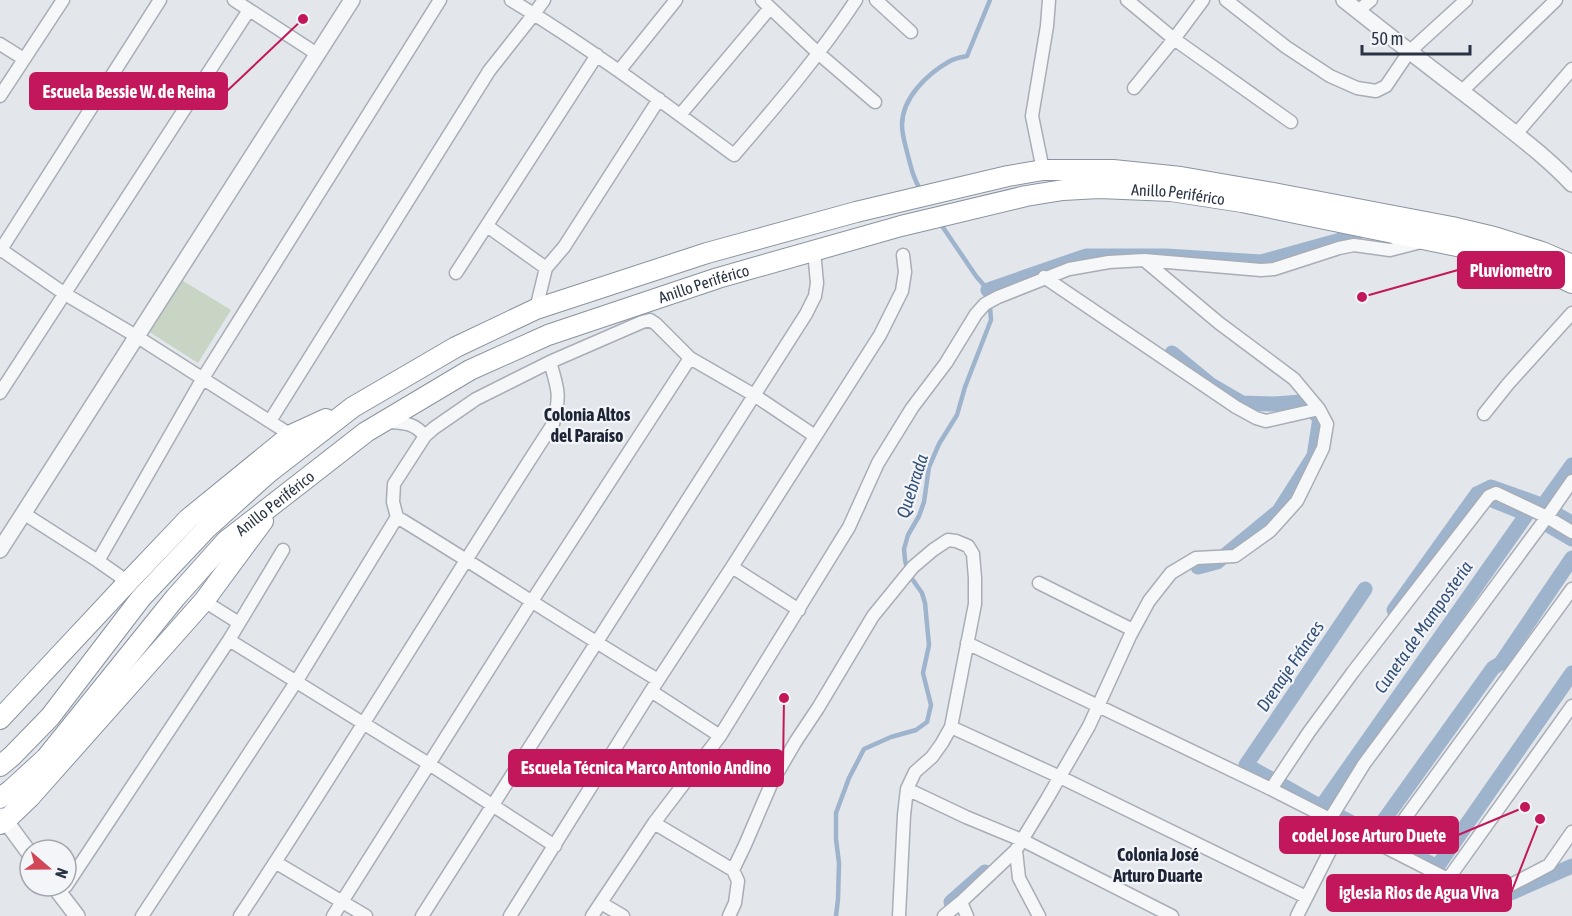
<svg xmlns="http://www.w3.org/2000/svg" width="1572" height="916" viewBox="0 0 1572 916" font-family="'Asap Condensed',sans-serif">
	<rect width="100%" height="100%" fill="#e3e6eb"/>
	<path fill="#c8d5c4" d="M180 279 231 310 198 363 148 331Z"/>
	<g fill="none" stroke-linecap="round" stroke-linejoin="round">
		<path stroke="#9eb3cc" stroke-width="4.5" d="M921 191C913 178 911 167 907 152 905 144 902 134 902 125 902 98 927 74 950 61 955 58 962 57 967 56L990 0
			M940 223 976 276 988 290 989 296
			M836 916 838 899 839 863 836 839V813L849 778 864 749 891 737 916 730 927 722 931 705 923 673 929 645 925 603 922 593 908 573 905 560 904 549 908 535 919 516 924 502 929 467 939 444 957 415 965 387 991 320 990 307"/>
		<path stroke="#9eb3cc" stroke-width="15" d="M988 290 1086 256H1166L1261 262 1355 236
			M1172 353 1211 385 1242 403 1274 404 1302 402 1320 418 1314 456 1279 511 1217 562 1198 567
			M1477 494 1491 487 1536 503 1572 523
			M1544 504 1572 465
			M1548 525 1572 539
			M1365 589 1246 765 1321 807 1437 867 1572 673
			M1321 807 1527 514 1477 494 1394 610
			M1374 834 1493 668 1501 663 1572 558
			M1483 900 1504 896 1572 866
			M951 902 985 872"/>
		<g stroke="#a8adb6" stroke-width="15">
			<path id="minor" d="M234 0 317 54
				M511 0C589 47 661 101 734 155 777 105 820 55 856 0
				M762 0 818 53 875 102
				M876 0 911 32
				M1127 0 1174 39 1291 122
				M1226 0 1286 47 1330 76 1357 88 1376 91 1386 86 1409 52 1466 0
				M1358 11 1371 0
				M0 44 24 59
				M619 71 676 0
				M1134 88 1174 39 1203 0
				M1461 92 1556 0
				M0 96 63 0
				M680 115 770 8
				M1516 134 1572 69
				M1043 170 1032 116 1047 26 1049 0
				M487 226 546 268
				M0 249 65 294 136 336 291 435
				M0 251 160 0
				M1144 260 1219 323 1294 379 1319 409
				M456 273 597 55
				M536 309 546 268 564 247 659 99
				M0 393 249 10
				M1484 414 1508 384 1572 313
				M270 421 489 71 534 14 544 0
				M386 422C404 423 413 422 425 436
				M23 513 98 561
				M397 517C484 570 570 627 658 680
				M732 567 799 610
				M128 582 98 561 203 378 440 0
				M1039 583 1133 630
				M204 601 239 623
				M229 640 429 764 555 846
				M967 643 1271 789 1448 879 1488 897 1549 865 1572 832
				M651 691 720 736
				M951 727 1060 777 1306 897
				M907 789 966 817 1024 841 1172 916
				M1271 789 1309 732 1353 672 1489 496 1496 493 1547 517 1572 532
				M1330 819 1364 764 1547 517 1572 481
				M654 823 733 870 745 845 772 782 796 741 818 708 873 616 913 567 933 550 948 540 956 541 968 546 973 554 975 578V604L951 727 942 743 932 757 915 772 907 789 904 815 899 916
				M1384 847 1572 589
				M1016 851 1019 878 1039 916
				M275 862 366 916
				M1448 879 1572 706
				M66 886 229 640 283 550
				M961 902 967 916
				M601 903 623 916
				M142 916 296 682 397 517 393 502 394 484 425 436 434 428 476 399 550 362 642 322 650 320 656 324 690 358 754 395 815 436
				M240 916C347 754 447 587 553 424 561 395 558 389 550 362
				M333 916 532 601 690 358
				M422 916 806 314 815 296 817 283 814 251
				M510 916 651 691 732 567 880 335 902 291 905 272 903 255
				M592 916 654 823 720 736 849 527 878 463 912 408 946 363 976 314 985 304 998 297 1069 269 1109 262 1144 260 1261 270 1274 269 1339 248 1354 245 1390 250 1421 242
				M729 916 735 903 738 881 733 870
				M944 916 961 902 1016 850 1047 799 1089 726 1130 636 1149 601 1171 573 1196 558 1235 556 1270 531 1297 501 1323 448 1327 424 1319 409 1266 421 1256 418 1236 407 1044 277
				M1297 916 1343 825"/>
		</g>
		<g stroke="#a8adb6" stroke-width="18">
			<path id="tertiary" d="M1344 0C1388 35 1433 70 1478 104 1510 130 1544 154 1572 184
				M0 550 352 0
				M2 816 30 854
				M54 886 77 916"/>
		</g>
		<g stroke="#8a93a2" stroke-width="22">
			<g id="trunk">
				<path d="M0 719 128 582 188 519 291 435 326 419"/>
				<path d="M0 766 12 756 50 717 141 598 207 528 268 473 353 407 456 347 536 309 707 253 856 212 1008 176 1043 170H1113L1181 177 1262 191 1452 227 1494 237 1542 252 1572 265"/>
				<path id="s1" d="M0 798 11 790 46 758 175 598 226 541 366 432 470 370 548 335 718 278 901 226 1026 196 1063 190 1099 188 1171 191 1242 202 1491 253 1543 269 1572 283"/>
				<path d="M0 824 5 821 30 797 204 601 263 521"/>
			</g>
		</g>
		<use href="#minor" stroke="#f6f7f9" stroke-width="12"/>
		<use href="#tertiary" stroke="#f6f7f9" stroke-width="15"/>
		<use href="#trunk" stroke="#fff" stroke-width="20"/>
	</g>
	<g text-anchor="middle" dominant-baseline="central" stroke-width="4.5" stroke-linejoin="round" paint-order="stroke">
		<g font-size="16" fill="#2a3344" stroke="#f3f5f8">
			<text stroke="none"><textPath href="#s1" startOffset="1378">Anillo Periférico</textPath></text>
			<text stroke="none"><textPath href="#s1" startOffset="891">Anillo Periférico</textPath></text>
			<text stroke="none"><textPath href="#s1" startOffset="405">Anillo Periférico</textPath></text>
		</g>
		<g font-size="18" font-weight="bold" fill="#1c2435" stroke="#f3f5f8">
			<text x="587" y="414">Colonia Altos<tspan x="587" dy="21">del Paraíso</tspan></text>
			<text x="1158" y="854">Colonia José<tspan x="1158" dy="21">Arturo Duarte</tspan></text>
		</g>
		<g font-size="18" font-style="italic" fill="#335179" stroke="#f3f5f8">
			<text transform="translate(912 486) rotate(-72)">Quebrada</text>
			<text transform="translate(1423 627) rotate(-55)">Cuneta de Mamposteria</text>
			<text transform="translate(1290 666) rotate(-56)">Drenaje Fránces</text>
		</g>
	</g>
	<path fill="none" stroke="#c2185b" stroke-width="2" d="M303 19L227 91M1362 297L1458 270M784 698L783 768M1525 807L1458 835M1540 819L1511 893"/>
	<g fill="#c2185b" stroke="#f3f5f8" stroke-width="2">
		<circle cx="303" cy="19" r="6"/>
		<circle cx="1362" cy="297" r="6"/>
		<circle cx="784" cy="698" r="6"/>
		<circle cx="1525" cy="807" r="6"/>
		<circle cx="1540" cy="819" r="6"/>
	</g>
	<g fill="#c2185b" stroke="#c2185b" stroke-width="2">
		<rect x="30" y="73" width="197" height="36" rx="6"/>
		<rect x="1458" y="252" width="106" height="36" rx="6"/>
		<rect x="509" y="750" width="274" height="36" rx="6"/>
		<rect x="1280" y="817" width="178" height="36" rx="6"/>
		<rect x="1327" y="875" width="184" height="36" rx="6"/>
	</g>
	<g font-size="18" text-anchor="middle" font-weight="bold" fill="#fff">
		<text x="129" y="98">Escuela Bessie W. de Reina</text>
		<text x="1511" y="277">Pluviometro</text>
		<text x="646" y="774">Escuela Técnica Marco Antonio Andino</text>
		<text x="1369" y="842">codel Jose Arturo Duete</text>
		<text x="1419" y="899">iglesia Rios de Agua Viva</text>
	</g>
	<g transform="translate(48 868) rotate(110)"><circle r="28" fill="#f3f5f8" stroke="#a3a7b0" stroke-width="1.5"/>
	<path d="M0-4.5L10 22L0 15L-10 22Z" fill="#d14758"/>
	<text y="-9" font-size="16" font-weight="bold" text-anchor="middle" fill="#2a3344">N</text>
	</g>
	<path d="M1362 45v9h108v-9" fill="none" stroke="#2a3344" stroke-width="3"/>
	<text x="1371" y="45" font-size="18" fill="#2a3344" stroke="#f3f5f8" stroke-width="4.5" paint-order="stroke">50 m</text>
</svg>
